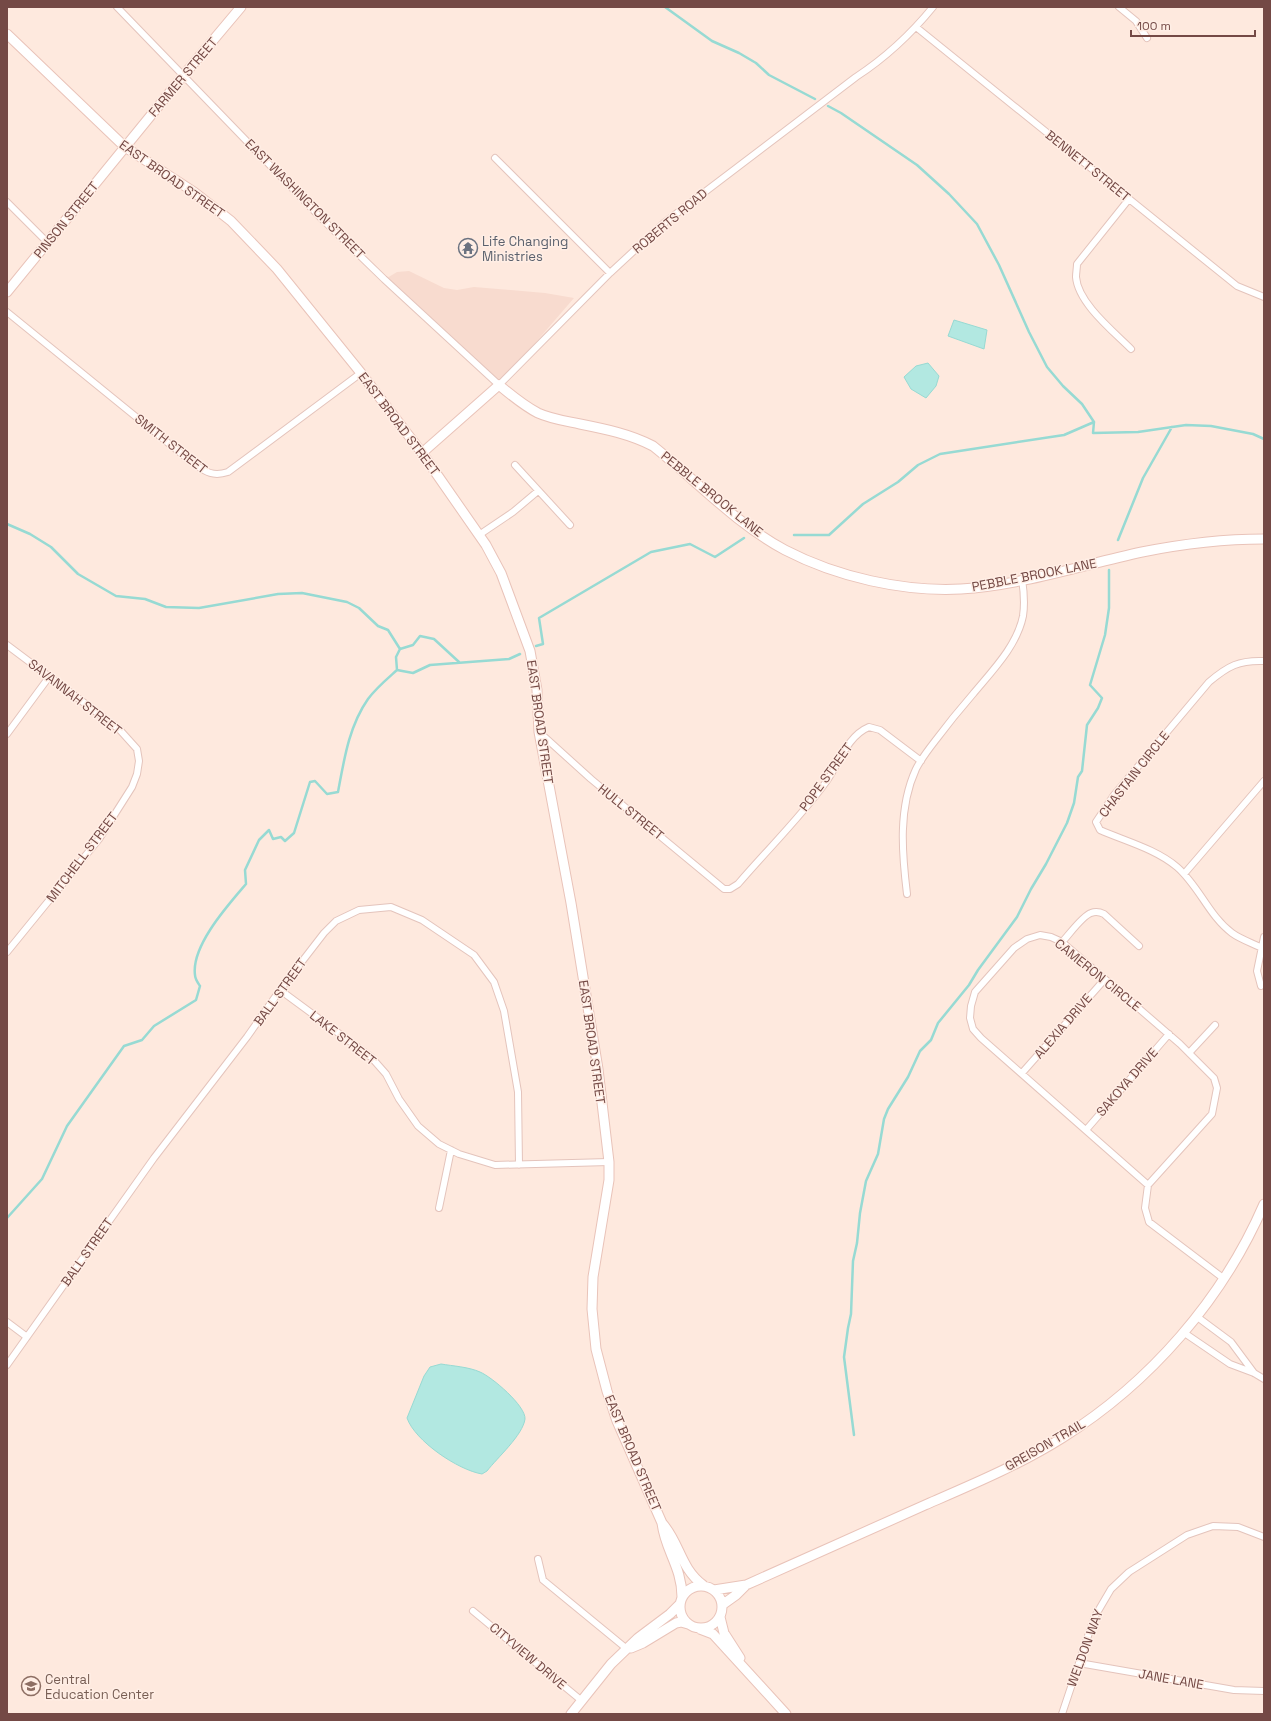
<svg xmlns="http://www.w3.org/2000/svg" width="1271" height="1721" viewBox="0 0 1271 1721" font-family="'Space Grotesk',sans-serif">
	<rect width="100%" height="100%" fill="#fee9de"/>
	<path fill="#f8dbcf" d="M409 271 444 288 457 290 474 287 545 293 574 298 499 385 387 278 397 272Z"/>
	<path fill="#b2e8e1" stroke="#97dad3" d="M954 320 987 330 984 349 948 336Z
		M928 363 939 376 936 386 926 398 911 389 904 377 916 366Z
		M441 1364C453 1366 469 1367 480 1372 492 1377 526 1406 525 1419 523 1435 497 1458 487 1471L482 1474C458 1470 415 1441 407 1418L424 1376 430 1367Z"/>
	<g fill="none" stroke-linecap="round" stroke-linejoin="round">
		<path stroke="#97dad3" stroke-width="2.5" d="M665 7 712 41 739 53 756 63 769 75 815 99
			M828 106 841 113 917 165 949 194 977 224 999 265 1029 332 1047 367 1063 386 1082 404 1094 422 1093 433 1138 432 1186 425 1211 426 1253 434 1264 439
			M7 524 30 534 51 547 78 574 116 596 145 599 166 607 199 608 278 594 302 593 347 602 359 608 378 626 388 630 400 649 413 645 420 636 434 639 459 662
			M794 535H829L863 504 898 482 918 465 940 454 1064 435 1094 422
			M1118 540 1143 478 1172 427
			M536 646 543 644 539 618 651 552 690 544 715 557 744 538
			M397 670 396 657 400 649
			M7 1218 42 1179 67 1126 124 1046 142 1040 154 1026 196 1000 200 986C198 983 195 979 195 975 191 946 228 905 246 884L245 870 259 840 269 830 273 839 281 837 285 841 294 833 310 782 315 781 327 794 338 792C344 760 349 726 368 699 376 688 387 679 397 670L413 673 430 665 509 659 520 654
			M854 1435 844 1357 848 1328 851 1314 853 1261 857 1243 860 1213 866 1181 878 1154 884 1119 888 1109 908 1077 920 1051 931 1040 938 1023 969 985 978 970 1017 917 1031 889 1046 864 1067 823 1074 803 1078 777 1082 771 1087 725 1098 708 1102 698 1090 685 1105 635 1109 608V570"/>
		<g stroke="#e4c4bc" stroke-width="8">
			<path id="street" d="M117 7 321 218 384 279 499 385 610 273 664 223 856 77C885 58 911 34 933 7
				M1119 7 1136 21 1147 38
				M916 27 1237 286 1264 297
				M495 158 610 273
				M1129 199 1077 264C1077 268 1076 273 1076 277 1078 303 1113 331 1131 349
				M7 202 47 242
				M7 312 194 464C206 472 213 477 228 472L361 373
				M515 465 570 525
				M479 535 513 512 538 491
				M7 645 119 729 137 749 139 761 137 774 132 787 99 839 7 952
				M539 732 591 779 724 889H730L738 884C767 850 800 818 826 782 839 764 847 736 869 727L880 730 921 761
				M7 734 49 677
				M1184 874 1264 781
				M907 894C902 853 898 808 916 769 921 759 928 750 935 741 947 725 960 709 973 694 992 671 1017 646 1023 616 1025 603 1024 592 1022 579
				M1062 942C1069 935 1082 916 1091 913 1096 911 1100 912 1104 914L1139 946
				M1262 948C1252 943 1240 939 1232 933 1209 916 1199 886 1177 867 1156 849 1125 841 1100 830L1096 822 1114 795 1209 682C1228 666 1239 660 1264 661
				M1261 986 1257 971 1264 937
				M280 990 371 1057 386 1074 399 1099 418 1126 439 1144 459 1154 495 1165 609 1162
				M1189 1053 1215 1025
				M1022 1073 1105 979
				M1086 1130 1169 1034
				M1148 1185 981 1038 973 1029 970 1018 971 1006 975 992 1014 948 1027 939 1040 935 1051 937 1062 942 1180 1044 1214 1078 1217 1088 1212 1114 1148 1185 1145 1208 1149 1222 1223 1278
				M439 1208 451 1150
				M1196 1316 1231 1342 1254 1373
				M7 1322 27 1337
				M1183 1332 1230 1364 1254 1373 1264 1379
				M7 1365 154 1158 247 1037 280 990 324 933 336 921 359 910 391 907 422 920 474 955 494 982 504 1011 518 1092 519 1165
				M538 1559 543 1580 627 1649
				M473 1611 582 1701
				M1079 1663 1234 1690 1264 1691
				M1062 1714 1094 1618 1111 1589 1129 1572 1187 1535 1213 1526 1238 1527 1264 1537"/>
		</g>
		<g stroke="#e9c3b9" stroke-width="11">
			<path id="secondary" d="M7 34 125 147 194 192 231 221 277 269 361 373 422 453 486 545 501 573 530 651 537 690 539 732 571 903 598 1069 609 1162V1180L593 1277 592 1309 596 1349 607 1391 617 1421 662 1523C665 1550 682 1567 682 1597
				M7 292 183 76 241 7
				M422 453 499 385C511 395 524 406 538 413 551 419 566 421 580 424 605 429 630 434 653 446 697 481 735 523 785 550 837 577 903 592 961 589 1023 585 1082 565 1142 552 1182 544 1224 539 1264 539
				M662 1523C680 1543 680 1568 703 1585
				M680 1607a21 21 0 1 1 42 0a21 21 0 1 1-42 0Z
				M714 1590 746 1585C806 1558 865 1532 925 1505 971 1485 1019 1465 1062 1438 1150 1383 1223 1299 1264 1204
				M722 1605 736 1595 746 1585
				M720 1617 724 1633 740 1658
				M700 1629 713 1634 786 1714
				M631 1648 643 1643 676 1623 681 1622 688 1624
				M571 1714 611 1664 638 1638 670 1614 680 1604"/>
		</g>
		<use href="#street" stroke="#fff" stroke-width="6"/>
		<use href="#secondary" stroke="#fff" stroke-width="9"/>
	</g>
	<defs>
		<g id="temple-ring" transform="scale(1)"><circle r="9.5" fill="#ffeee5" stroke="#6b7280" stroke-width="1.5"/><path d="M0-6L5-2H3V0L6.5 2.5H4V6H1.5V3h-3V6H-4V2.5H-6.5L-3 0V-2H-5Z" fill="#6b7280"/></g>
		<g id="school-ring" transform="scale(1)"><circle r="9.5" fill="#ffeee5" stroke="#8d6e63" stroke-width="1.5"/><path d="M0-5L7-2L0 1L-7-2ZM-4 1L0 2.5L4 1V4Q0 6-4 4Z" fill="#8d6e63"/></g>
	</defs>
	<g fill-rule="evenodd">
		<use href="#temple-ring" x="468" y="248"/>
		<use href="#school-ring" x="31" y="1686"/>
	</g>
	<g text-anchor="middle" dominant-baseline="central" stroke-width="3" stroke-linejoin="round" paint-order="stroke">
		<g font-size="13" fill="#744945" stroke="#ffeee5">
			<text transform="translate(183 77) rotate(-50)">FARMER STREET</text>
			<text transform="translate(1088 166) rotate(39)">BENNETT STREET</text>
			<text transform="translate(172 179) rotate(35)">EAST BROAD STREET</text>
			<text transform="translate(305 199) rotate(45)">EAST WASHINGTON STREET</text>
			<text transform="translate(66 220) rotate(-51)">PINSON STREET</text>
			<text transform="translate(670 221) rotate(-40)">ROBERTS ROAD</text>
			<text transform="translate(399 424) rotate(53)">EAST BROAD STREET</text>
			<text transform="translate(171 444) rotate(38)">SMITH STREET</text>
			<text transform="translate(712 494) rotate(39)">PEBBLE BROOK LANE</text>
			<text transform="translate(1034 575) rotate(-11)">PEBBLE BROOK LANE</text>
			<text transform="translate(75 697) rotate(38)">SAVANNAH STREET</text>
			<text transform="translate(540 722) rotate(82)">EAST BROAD STREET</text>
			<text transform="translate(1134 774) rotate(-52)">CHASTAIN CIRCLE</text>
			<text transform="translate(826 777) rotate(-54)">POPE STREET</text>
			<text transform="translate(631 812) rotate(39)">HULL STREET</text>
			<text transform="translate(82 857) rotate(-53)">MITCHELL STREET</text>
			<text transform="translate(1098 975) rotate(39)">CAMERON CIRCLE</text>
			<text transform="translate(280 992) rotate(-54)">BALL STREET</text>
			<text transform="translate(1063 1026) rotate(-49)">ALEXIA DRIVE</text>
			<text transform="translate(343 1038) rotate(38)">LAKE STREET</text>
			<text transform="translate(592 1042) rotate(82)">EAST BROAD STREET</text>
			<text transform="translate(1127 1082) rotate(-49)">SAKOYA DRIVE</text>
			<text transform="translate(87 1252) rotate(-55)">BALL STREET</text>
			<text transform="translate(1045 1445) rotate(-30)">GREISON TRAIL</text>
			<text transform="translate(633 1453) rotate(67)">EAST BROAD STREET</text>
			<text transform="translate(1085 1648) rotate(-70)">WELDON WAY</text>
			<text transform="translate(528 1656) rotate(40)">CITYVIEW DRIVE</text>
			<text transform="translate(1171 1679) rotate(10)">JANE LANE</text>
		</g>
		<g font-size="13" fill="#5b616d" stroke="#ffeee5" text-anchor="start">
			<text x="482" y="241">Life Changing<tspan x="482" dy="15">Ministries</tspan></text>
		</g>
		<g font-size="13" fill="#785e54" stroke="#ffeee5" text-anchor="start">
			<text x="45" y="1679">Central<tspan x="45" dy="15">Education Center</tspan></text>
		</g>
	</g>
	<rect width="1271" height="1721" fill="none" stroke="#744945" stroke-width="16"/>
	<path d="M1131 30v6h124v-6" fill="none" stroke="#744945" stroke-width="2"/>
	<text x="1137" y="30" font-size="12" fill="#744945" stroke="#ffeee5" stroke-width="3" paint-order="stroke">100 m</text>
</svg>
